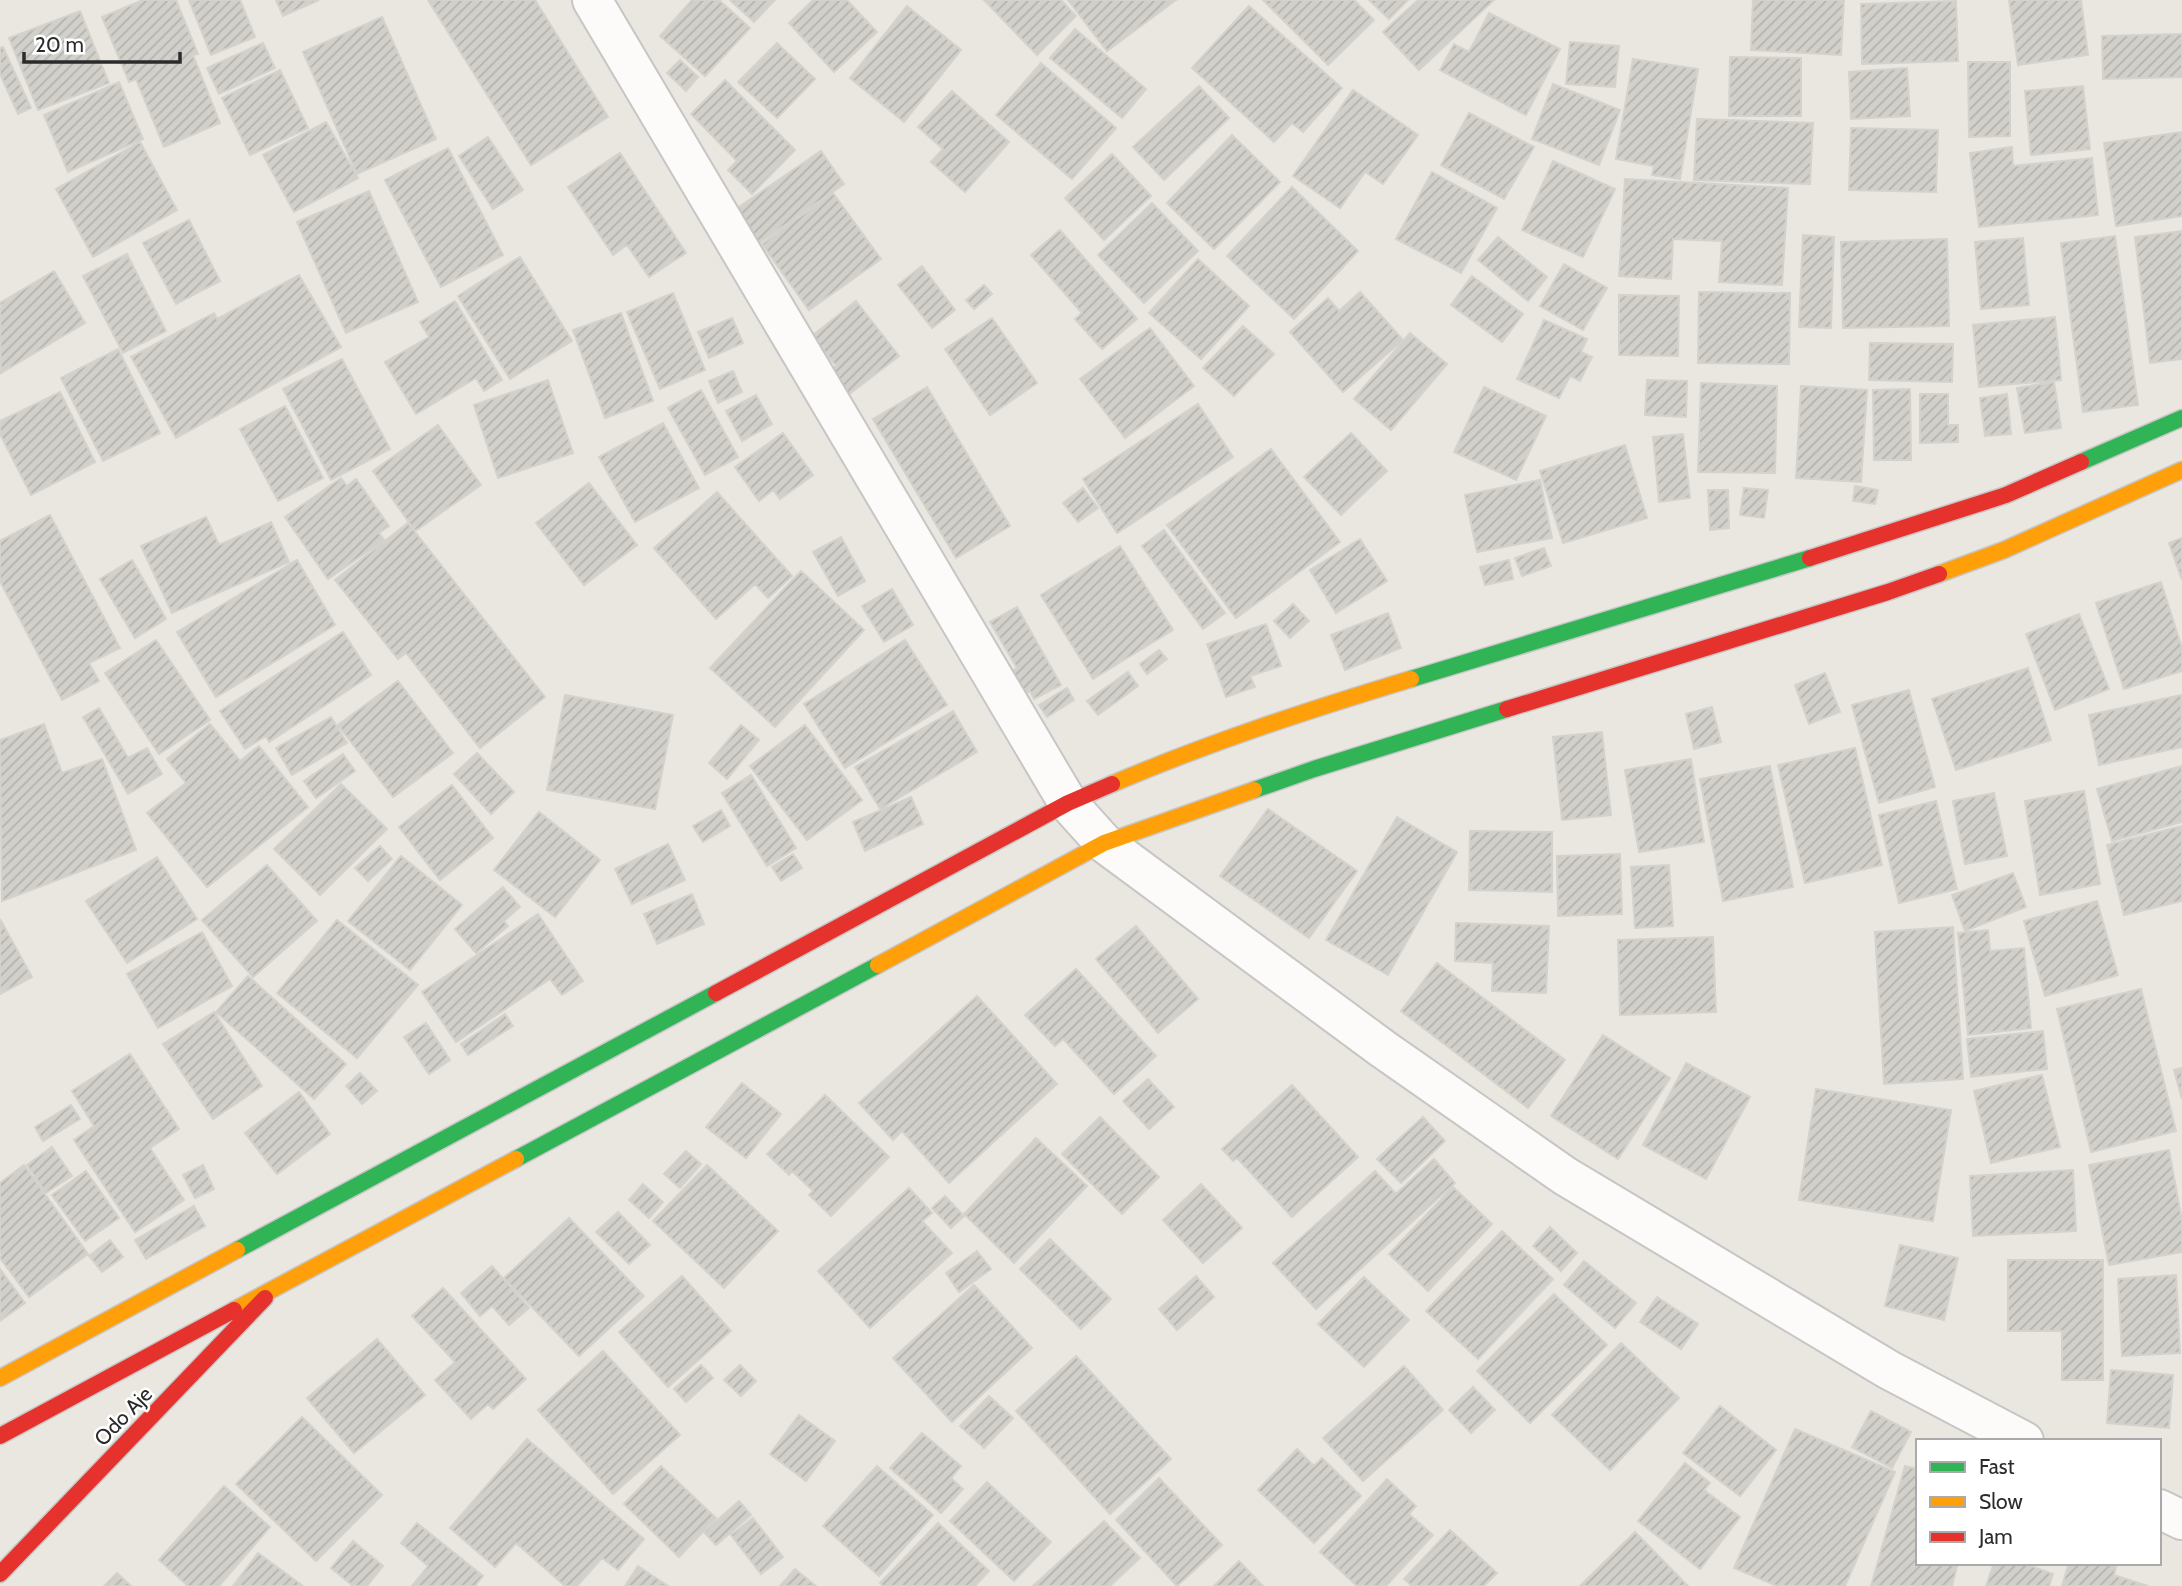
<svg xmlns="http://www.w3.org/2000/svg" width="2182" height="1586" viewBox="0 0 2182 1586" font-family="Cabin,sans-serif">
	<defs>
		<pattern id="building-hatch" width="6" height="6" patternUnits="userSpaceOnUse" patternTransform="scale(1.75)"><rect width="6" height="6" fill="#d2d0cb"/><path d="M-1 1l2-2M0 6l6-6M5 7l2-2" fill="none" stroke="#b4b3ae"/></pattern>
	</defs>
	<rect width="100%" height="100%" fill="#eae7e0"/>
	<path fill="url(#building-hatch)" stroke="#d5d2cc" stroke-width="2" d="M143 0H176L198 54 193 55 220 123 164 147 136 79 129 82 102 17Z
		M189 0H240L255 37 211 55Z
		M276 0H319L283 16Z
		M428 0H535L608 117 531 165Z
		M692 0H719L750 28 705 76 660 36Z
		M730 0H775L754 22Z
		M813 0H847L877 32 834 72 789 23Z
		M984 0H1061L1076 16 1037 55Z
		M1068 0H1176L1107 51Z
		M1263 0H1354L1374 20 1328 65Z
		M1369 0H1408L1389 19Z
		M1418 0H1494L1419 70 1383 32Z
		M1753 0H1844L1841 55 1751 50Z
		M2009 0H2081L2088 55 2018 65Z
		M1956 1 1958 61 1862 64 1861 4Z
		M907 6 961 50 904 122 850 78Z
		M1249 6 1342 88 1303 132 1292 123 1274 142 1192 68Z
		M80 11 109 83 38 110 9 38Z
		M1489 13 1560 49 1526 115 1440 70 1454 44 1469 52Z
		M382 17 436 139 357 174 303 52Z
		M1075 29 1146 89 1122 118 1050 58Z
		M2182 34V77L2103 79 2102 36Z
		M1570 42 1619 46 1615 87 1566 84Z
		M263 43 275 68 219 94 207 68Z
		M777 43 815 79 777 118 738 82Z
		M3 47 31 108 18 114 0 74V48Z
		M1730 57 1801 58V116H1729Z
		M1633 59 1698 69 1680 179 1652 175 1654 166 1616 159Z
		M680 60 698 77 686 91 667 73Z
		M1968 62H2010V136L1969 137Z
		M1041 63 1116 128 1072 179 996 115Z
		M1907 68 1910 116 1851 119 1849 72Z
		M280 70 308 128 250 155 222 98Z
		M725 80 795 150 752 194 728 170 737 161 691 114Z
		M119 82 143 139 68 172 44 115Z
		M1553 84 1620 110 1599 165 1532 139Z
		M1199 86 1229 118 1164 180 1133 147Z
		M2083 86 2090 149 2031 155 2025 91Z
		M1353 90 1418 135 1383 184 1365 172 1340 208 1293 176Z
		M952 91 1009 142 965 192 931 162 943 149 918 127Z
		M1469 113 1534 147 1504 199 1441 165Z
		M1697 119 1813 123 1810 184 1694 180Z
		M326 122 358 178 294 212 263 155Z
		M1851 128 1938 130 1936 192 1849 190Z
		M2182 132V216L2116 226 2104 143Z
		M1232 135 1280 182 1214 249 1167 203Z
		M488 137 523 190 493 209 459 156Z
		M140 142 177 210 93 257 56 189Z
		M2012 147 2013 166 2092 158 2098 215 1979 227 1970 153Z
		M448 148 503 255 441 287 385 180Z
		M821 151 844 184 759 243 736 209Z
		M620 153 686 253 649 277 627 245 613 255 568 187Z
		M1112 154 1151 196 1104 240 1065 198Z
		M1553 161 1615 189 1583 257 1522 230Z
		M1432 172 1497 208 1461 273 1396 239Z
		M1625 179 1788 188 1782 285 1719 282 1722 241 1673 239 1671 279 1619 276Z
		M1292 187 1358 251 1294 319 1227 256Z
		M369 191 418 302 346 333 297 222Z
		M833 193 881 259 809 310 762 244Z
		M1152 203 1198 251 1144 303 1098 255Z
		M189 220 220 281 176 304 143 243Z
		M1060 230 1137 319 1102 349 1075 319 1082 313 1031 255Z
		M2182 231V359L2150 363 2135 237Z
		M1803 235 1834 237 1831 328 1799 327Z
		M2115 236 2138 405 2083 412 2061 243Z
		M1498 237 1547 277 1528 301 1478 260Z
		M2023 238 2029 305 1981 309 1975 242Z
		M1947 239 1949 326 1843 328 1841 242Z
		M127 254 166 331 123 353 83 276Z
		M520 257 572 341 510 379 458 296Z
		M1198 259 1249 306 1201 359 1149 313Z
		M1564 264 1607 288 1583 330 1540 306Z
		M922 266 955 310 932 328 898 285Z
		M54 271 85 323 1 373 0 309 2 307 0 303Z
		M299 275 341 347 176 438 131 357 214 313 217 319Z
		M1472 276 1523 314 1502 342 1451 305Z
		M984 285 992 294 974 309 966 300Z
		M1360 292 1403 340 1343 392 1290 332 1328 298 1339 311Z
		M1699 292 1790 293 1789 364 1698 363Z
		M673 293 705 370 660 389 627 312Z
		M1619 295 1679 296 1678 356 1619 355Z
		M455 301 502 380 484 391 476 378 416 414 385 362 429 337 420 322Z
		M856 301 899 356 848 395 829 371 836 366 812 336Z
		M621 313 653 401 605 418 573 330Z
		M2055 317 2061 380 1979 387 1973 325Z
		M732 318 743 343 709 358 698 332Z
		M992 318 1037 383 990 415 945 349Z
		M1544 320 1587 339 1581 352 1592 357 1580 381 1570 376 1559 398 1517 379Z
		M1243 326 1274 354 1234 396 1203 368Z
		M1150 328 1194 386 1125 438 1080 379Z
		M1410 333 1447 364 1391 430 1354 399Z
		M1870 343 1953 344 1952 382 1869 380Z
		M118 349 160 433 103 461 61 378Z
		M342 359 390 449 331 480 283 389Z
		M733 371 742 392 718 403 709 381Z
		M548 380 573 453 498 478 474 405Z
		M1647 380 1687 381 1686 417 1645 415Z
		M2054 382 2061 428 2025 433 2017 388Z
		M1701 383 1777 386 1775 473 1698 472Z
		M1801 386 1867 390 1861 482 1796 478Z
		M927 387 1010 526 956 558 873 419Z
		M1484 387 1546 416 1516 480 1454 452Z
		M1910 389 1911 460H1874L1873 390Z
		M701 390 738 457 705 475 668 408Z
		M60 392 95 462 31 495 0 434V421Z
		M1920 394H1948V425H1958V442L1920 443Z
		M2007 394 2011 434 1985 436 1980 398Z
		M756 395 772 424 742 441 726 411Z
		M1198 404 1233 457 1117 533 1083 479Z
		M285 406 323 478 278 501 240 429Z
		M663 423 699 488 635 522 599 457Z
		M438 425 481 485 415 531 373 471Z
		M783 433 813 475 780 499 773 490 759 501 735 467Z
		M1351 433 1387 471 1341 515 1304 477Z
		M1683 434 1690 498 1659 502 1653 437Z
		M1625 445 1647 518 1563 543 1540 471Z
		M1271 449 1340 542 1236 618 1167 525Z
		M341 478 347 486 356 479 389 526 379 533 384 540 328 579 285 517Z
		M1540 480 1552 538 1477 552 1465 495Z
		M589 483 637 545 584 585 536 523Z
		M1855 486 1878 490 1875 504 1853 501Z
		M1083 488 1098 508 1078 522 1063 503Z
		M1744 488 1768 490 1764 518 1740 515Z
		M1708 490H1728L1729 528 1710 530Z
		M717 492 792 576 768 598 755 584 716 619 654 548Z
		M50 515 120 648 89 663 99 681 62 700 0 581V541Z
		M206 517 219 545 271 522 289 562 172 613 141 546Z
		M408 523 545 697 480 748 406 653 398 659 335 580Z
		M1164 530 1225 613 1203 629 1142 546Z
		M841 537 865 581 838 596 813 552Z
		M2182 538V580L2169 543Z
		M1360 539 1387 581 1336 613 1310 570Z
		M1120 546 1173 630 1093 679 1041 595Z
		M1544 548 1551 566 1522 576 1515 558Z
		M132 560 166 619 135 638 100 579Z
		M297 560 335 625 216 697 177 632Z
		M1509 560 1513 579 1485 585 1480 567Z
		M801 571 864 630 775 727 710 668Z
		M2161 582 2182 648V671L2124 689 2096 603Z
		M892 589 913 625 884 642 862 606Z
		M1293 604 1309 621 1290 638 1274 621Z
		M1017 607 1061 685 1034 699 1030 691 1019 697 1006 675 1017 668 990 622Z
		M1388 613 1401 648 1345 670 1331 635Z
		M2079 614 2109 689 2055 710 2026 634Z
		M1266 624 1281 666 1250 676 1255 687 1226 697 1207 644Z
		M343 632 371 675 269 742 266 736 245 749 220 711Z
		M156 640 210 720 159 754 105 673Z
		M905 640 947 705 845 768 804 704Z
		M1159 650 1167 659 1147 674 1140 664Z
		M2028 668 2051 740 1956 770 1932 699Z
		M1128 672 1138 686 1098 715 1087 701Z
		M1825 673 1840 712 1809 724 1795 685Z
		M398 681 453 753 393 797 338 725Z
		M1067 688 1074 700 1047 717 1039 705Z
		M1909 690 1935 787 1879 803 1852 705Z
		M565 695 673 715 655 809 547 790Z
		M2181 695 2182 747 2099 765 2089 715Z
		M1712 707 1721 742 1694 749 1686 714Z
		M99 708 128 758 147 748 162 774 128 794 83 717Z
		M953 711 977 752 880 809 855 767Z
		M331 717 347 743 292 775 276 748Z
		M44 724 62 773 102 759 136 850 2 901 0 740Z
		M210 724 240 761 259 746 308 807 207 887 147 813 186 783 167 759Z
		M741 725 759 740 727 779 709 763Z
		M805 725 862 800 807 840 750 766Z
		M1602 732 1611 815 1562 820 1553 737Z
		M1855 748 1882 865 1805 883 1778 765Z
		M477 753 514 792 491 814 454 774Z
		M343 754 355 771 316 798 304 781Z
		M1691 759 1704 842 1639 852 1625 770Z
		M1770 766 1793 887 1723 901 1700 779Z
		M2182 766V822L2112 841 2097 789Z
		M751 775 796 848 767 866 722 793Z
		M341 784 387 829 320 895 274 849Z
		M452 785 493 838 440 880 399 827Z
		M2084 791 2100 884 2040 895 2025 801Z
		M1994 793 2007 856 1965 864 1953 801Z
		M911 797 923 824 865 851 853 822Z
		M1936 801 1957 889 1899 903 1879 815Z
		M1268 809 1357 871 1309 938 1220 876Z
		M721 810 730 826 703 842 693 826Z
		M539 812 600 860 555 917 494 870Z
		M1397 817 1457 852 1388 975 1326 940Z
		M2182 826V901L2124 915 2107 845Z
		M1470 831 1552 832V892L1469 890Z
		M668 844 685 880 632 904 615 869Z
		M380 846 392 859 368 881 355 868Z
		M793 854 802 868 781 881 772 867Z
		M1620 854 1622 914 1558 916 1557 856Z
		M401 856 462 905 410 970 348 921Z
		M157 857 197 919 127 963 86 901Z
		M267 865 317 921 253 977 202 920Z
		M1669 865 1673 926 1635 928 1631 867Z
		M2013 873 2026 907 1965 931 1952 895Z
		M503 887 520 907 504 921 508 926 476 953 455 929Z
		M692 894 704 924 657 944 644 914Z
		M2097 901 2118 975 2045 996 2024 921Z
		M538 914 583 981 562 995 550 979 456 1042 422 992Z
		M0 919 32 977 0 994Z
		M337 920 418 985 357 1058 277 993Z
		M1456 923 1549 926 1546 993 1492 991 1493 963 1455 961Z
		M1136 926 1198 999 1158 1033 1096 959Z
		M1953 927 1963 1079 1884 1084 1875 932Z
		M1988 930 1990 951 2024 948 2031 1028 1968 1035 1958 933Z
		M202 932 232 986 158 1028 127 974Z
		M1713 937 1716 1012 1620 1015 1618 940Z
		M1437 963 1565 1060 1528 1108 1401 1011Z
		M1076 969 1156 1056 1114 1094 1063 1039 1055 1046 1025 1015Z
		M248 976 346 1064 314 1099 216 1012Z
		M2141 989 2176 1131 2091 1152 2057 1009Z
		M977 996 1057 1084 949 1183 902 1131 893 1140 859 1103Z
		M214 1012 262 1086 213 1119 163 1044Z
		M505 1014 513 1026 468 1055 461 1044Z
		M426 1023 450 1060 429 1074 404 1037Z
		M2043 1031 2047 1069 1971 1077 1967 1039Z
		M1603 1035 1670 1078 1618 1159 1551 1116Z
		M130 1054 179 1129 150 1148 184 1200 135 1232 74 1140 94 1126 72 1091Z
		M1686 1063 1750 1097 1706 1179 1643 1145Z
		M2182 1068V1099L2174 1070Z
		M360 1073 377 1091 362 1104 346 1086Z
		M2042 1075 2060 1147 1991 1163 1974 1091Z
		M1148 1079 1174 1107 1149 1129 1123 1101Z
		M742 1083 781 1114 746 1158 706 1127Z
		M1292 1085 1358 1157 1292 1217 1237 1158 1233 1161 1222 1149Z
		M1816 1089 1951 1110 1933 1221 1799 1200Z
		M299 1092 330 1134 277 1174 245 1133Z
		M825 1095 889 1157 831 1216 809 1195 813 1191 792 1171 789 1175 767 1154Z
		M71 1105 80 1119 43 1141 35 1127Z
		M1100 1117 1159 1177 1122 1214 1062 1154Z
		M1423 1117 1445 1141 1401 1183 1377 1159Z
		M1036 1138 1087 1186 1014 1263 964 1214Z
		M52 1147 72 1176 46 1193 27 1165Z
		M2169 1150 2182 1221V1252L2109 1265 2089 1165Z
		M686 1151 701 1164 680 1188 664 1174Z
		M1434 1159 1455 1183 1316 1309 1273 1263 1375 1171 1396 1194Z
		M24 1165 88 1254 29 1297 0 1258 2 1255 0 1252V1183Z
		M203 1165 214 1189 195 1198 183 1175Z
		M707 1165 778 1231 724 1288 653 1221Z
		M2073 1170 2076 1231 1973 1236 1970 1176Z
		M86 1171 119 1218 85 1241 52 1195Z
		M643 1184 663 1202 649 1218 629 1200Z
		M1201 1184 1242 1228 1203 1263 1163 1220Z
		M1453 1187 1492 1224 1428 1291 1389 1254Z
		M909 1188 932 1213 922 1221 952 1253 870 1328 818 1271Z
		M945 1196 964 1216 951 1228 932 1208Z
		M194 1206 205 1226 146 1259 135 1240Z
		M618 1212 650 1245 629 1264 596 1232Z
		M569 1218 644 1296 579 1356 504 1278Z
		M1550 1227 1577 1253 1561 1271 1533 1246Z
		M1502 1231 1553 1279 1478 1359 1426 1311Z
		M1050 1239 1111 1299 1081 1329 1020 1269Z
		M110 1240 123 1257 102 1272 89 1256Z
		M1900 1245 1958 1258 1944 1320 1885 1306Z
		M977 1251 991 1269 959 1292 946 1273Z
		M2008 1260H2103V1380H2062V1331H2008Z
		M1584 1261 1636 1303 1615 1328 1564 1285Z
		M492 1266 529 1308 509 1325 492 1306 480 1316 461 1293Z
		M0 1269 25 1303 0 1321Z
		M2176 1275 2180 1353 2122 1356 2118 1279Z
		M682 1276 731 1331 668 1387 619 1332Z
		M1196 1276 1214 1297 1177 1330 1159 1309Z
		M1364 1277 1409 1320 1364 1367 1318 1324Z
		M974 1285 1032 1348 952 1422 893 1358Z
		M443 1288 526 1379 493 1409 488 1404 471 1419 435 1380 455 1362 412 1316Z
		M1554 1294 1607 1345 1530 1423 1477 1371Z
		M1657 1297 1698 1324 1681 1349 1640 1322Z
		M377 1339 425 1395 354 1453 307 1398Z
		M1621 1343 1679 1398 1610 1470 1552 1415Z
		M603 1351 680 1435 613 1494 538 1410Z
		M1076 1356 1171 1459 1110 1514 1016 1411Z
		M701 1365 713 1378 686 1402 674 1389Z
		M740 1365 756 1381 741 1396 724 1380Z
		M1404 1366 1443 1410 1363 1481 1323 1438Z
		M2111 1370 2173 1375 2169 1428 2107 1423Z
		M1473 1387 1495 1410 1471 1433 1449 1410Z
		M989 1396 1013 1418 984 1448 960 1426Z
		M1720 1406 1776 1450 1740 1496 1683 1453Z
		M1871 1411 1911 1432 1892 1468 1852 1447Z
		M799 1415 835 1441 806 1481 770 1454Z
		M302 1417 382 1495 316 1561 236 1484Z
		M1795 1429 1895 1472 1845 1586H1777L1734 1568Z
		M922 1433 961 1466 951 1478 963 1489 941 1513 890 1468Z
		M527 1439 644 1539 618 1570 602 1558 577 1586H565L516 1543 495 1567 450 1528Z
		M1297 1449 1314 1466 1322 1458 1361 1496 1314 1543 1258 1490Z
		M1685 1463 1710 1483 1704 1490 1740 1517 1700 1569 1638 1521Z
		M661 1466 716 1518 679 1557 624 1504Z
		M877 1466 933 1515 879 1576 823 1526Z
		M1905 1466 1918 1469V1563H1958L1952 1586H1871Z
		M1159 1478 1222 1545 1177 1586 1116 1520Z
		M1387 1479 1416 1506 1409 1514 1433 1535 1386 1586H1357L1320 1552Z
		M987 1482 1051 1542 1014 1581 950 1521Z
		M224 1486 270 1527 219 1586H188L159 1560Z
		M739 1501 751 1515 716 1545 704 1532Z
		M753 1518 783 1557 761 1574 731 1535Z
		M1104 1521 1140 1558 1110 1586H1033Z
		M417 1523 483 1576 475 1586H412L428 1566 401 1543Z
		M938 1523 989 1571 975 1586H883L880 1583Z
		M1450 1530 1497 1573 1484 1586H1412L1404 1579Z
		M1635 1532 1688 1586H1580Z
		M353 1541 383 1566 367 1586H353L331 1568Z
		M258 1553 303 1586H233Z
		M1239 1561 1263 1586H1214Z
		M1994 1563H2023L2053 1574 2049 1586H1986Z
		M2069 1563H2117L2114 1575 2148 1586H2062Z
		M638 1566 668 1586H625Z
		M795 1569 816 1586H780Z
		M117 1573 131 1586H104Z"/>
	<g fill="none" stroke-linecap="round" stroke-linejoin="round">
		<g stroke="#c7c6c6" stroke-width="42">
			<path id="street" d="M592 0 1068 803 1104 843 1383 1049 1565 1176 1889 1370 2024 1441
				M2159 1509 2182 1520"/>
		</g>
		<g stroke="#c7c6c6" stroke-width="19">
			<path id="fast" d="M2081 462 2182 418
				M1411 679 1810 558
				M1254 790 1314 769 1507 709
				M516 1159 878 965
				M237 1250 716 993"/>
		</g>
		<g stroke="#c7c6c6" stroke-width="19">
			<path id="slow" d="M1939 574 2004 550 2182 470
				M1112 784C1210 742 1309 710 1411 679
				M878 965 1104 843 1254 790
				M234 1310 516 1159
				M0 1378 237 1250"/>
		</g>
		<g stroke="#c7c6c6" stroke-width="19">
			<path id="jam" d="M1810 558 2006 495 2081 462
				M1507 709 1888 592 1939 574
				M716 993 1068 803 1112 784
				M0 1436 234 1310
				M0 1574 265 1298"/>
		</g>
		<use href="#street" stroke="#fcfbfa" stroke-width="38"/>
		<use href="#fast" stroke="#30b455" stroke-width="16"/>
		<use href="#slow" stroke="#ff9f0a" stroke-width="16"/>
		<use href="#jam" stroke="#e5322d" stroke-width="16"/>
	</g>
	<g text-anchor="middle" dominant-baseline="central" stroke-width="5" stroke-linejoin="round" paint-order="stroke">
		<g font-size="21" fill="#2b2b2b" stroke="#fff">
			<text transform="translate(123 1416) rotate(-46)">Odo Aje</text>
		</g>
	</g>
	<rect x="1916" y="1439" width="245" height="126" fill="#ffffff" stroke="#aaaaaa" stroke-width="2"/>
	<rect x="1930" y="1462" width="35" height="10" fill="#30b455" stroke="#aaaaaa" stroke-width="2"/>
	<text x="1979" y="1474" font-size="21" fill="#2b2b2b">Fast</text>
	<rect x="1930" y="1497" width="35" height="10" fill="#ff9f0a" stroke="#aaaaaa" stroke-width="2"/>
	<text x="1979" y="1509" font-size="21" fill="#2b2b2b">Slow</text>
	<rect x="1930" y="1532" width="35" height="10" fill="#e5322d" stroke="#aaaaaa" stroke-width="2"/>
	<text x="1979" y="1544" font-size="21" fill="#2b2b2b">Jam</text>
	<path d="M24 52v10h156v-10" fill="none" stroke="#2b2b2b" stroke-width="3.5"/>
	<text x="35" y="52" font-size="21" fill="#2b2b2b" stroke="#ffffff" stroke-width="5" paint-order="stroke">20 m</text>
</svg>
